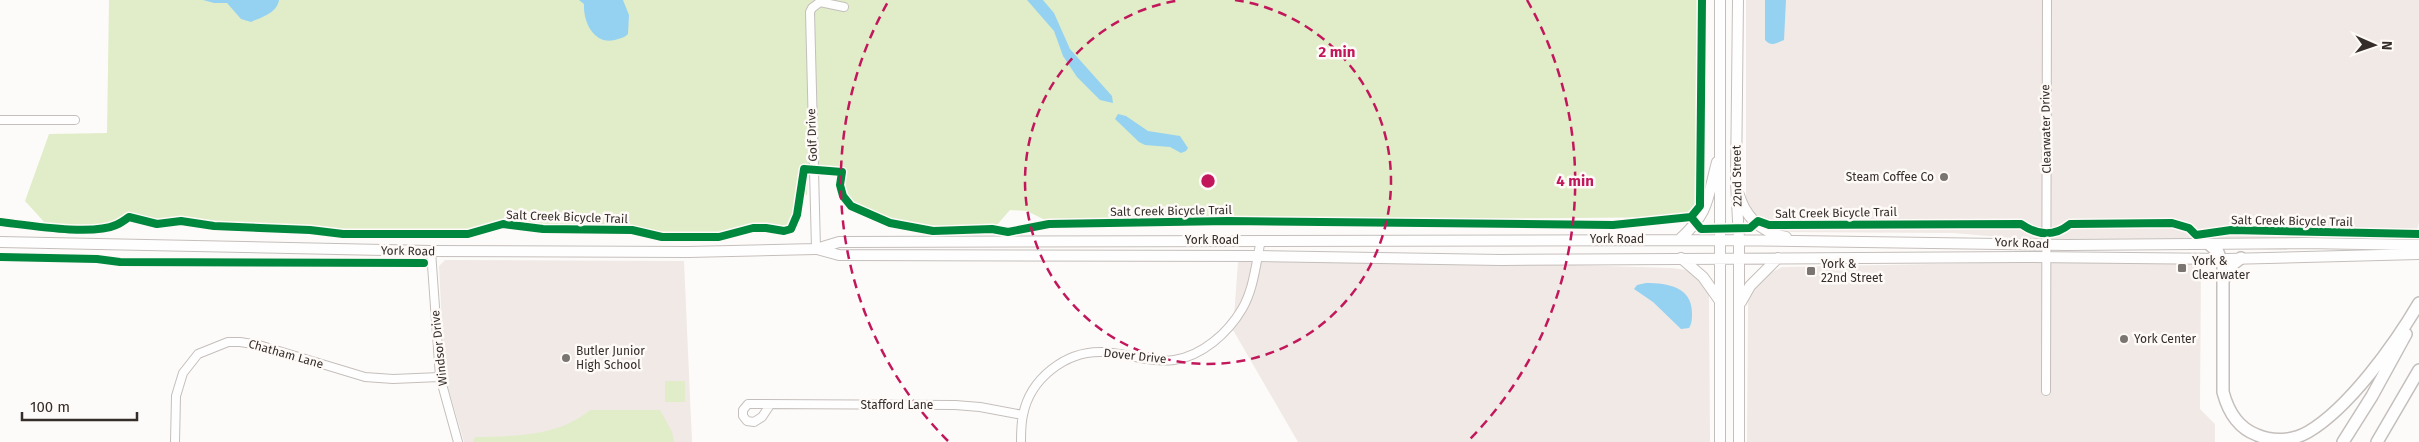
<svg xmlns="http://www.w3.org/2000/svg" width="2419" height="442" viewBox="0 0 2419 442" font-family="'Fira Sans',sans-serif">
	<rect width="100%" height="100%" fill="#fdfbf9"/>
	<path fill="#f0e9e5" d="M1746 0H2419V222L2415 238 2023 239 1953 233 1785 232 1767 229 1748 208 1746 197Z
		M445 260 684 261 692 442H464L448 387 444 366 439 266Z
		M1238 262 1504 263 1672 268 1686 270 1695 275 1709 295 1710 442H1298L1233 330Z
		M2038 262 2201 263 2200 409 2215 424V442H1747L1748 302 1754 287 1764 276 1782 267Z"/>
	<path fill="#e0edc8" d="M109 0H1701L1699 198 1696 209 1681 217 1051 223 1027 211 1010 210 996 226 921 227 892 222 852 205 838 185 839 176 837 174 808 172 807 195H799L796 216 791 228 784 229 766 226 715 233H657L630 226H530L503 222 472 231H343L320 227 217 224 181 217 157 221 129 216C103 231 75 225 46 224L25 201 49 134 107 133Z
		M665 381H685V402H665Z
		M590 410H660L672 432 674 442H473L475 437C514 436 558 437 590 410Z"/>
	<path fill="#95d2f1" d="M203 0H279C277 13 262 17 251 22L241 19 227 3H214Z
		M579 0H623L629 15 628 34C625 37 622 38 618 39 596 47 583 24 584 4Z
		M1027 0H1043L1054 13 1070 49 1112 96 1113 103 1100 100 1077 77 1063 56 1054 31Z
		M1765 0H1786L1784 40C1777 43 1771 47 1765 40Z
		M1118 114 1126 116 1148 131 1180 136 1188 148 1186 151 1181 153 1170 147 1145 145 1139 142 1115 119Z
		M1646 283C1668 283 1692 287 1692 313 1692 319 1692 323 1689 328L1681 329 1653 302 1634 289 1637 285Z"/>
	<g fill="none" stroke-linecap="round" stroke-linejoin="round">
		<g stroke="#c4bfbc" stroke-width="10">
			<path id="minor" d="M0 120H75
				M816 249 810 12 812 8 820 2 844 7
				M431 251 440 377 458 442
				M2046 391 2047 0
				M770 405 762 417 754 422 747 421 743 416V410L748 404 955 405 980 407 1023 415
				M175 442 176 396 183 373 198 354 228 342H240L259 345 365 377 393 379 440 377
				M1021 442C1021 433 1021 424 1023 415 1030 379 1065 351 1102 352 1126 353 1150 363 1174 360 1202 356 1228 333 1242 309 1254 289 1256 262 1261 240"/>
		</g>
		<g stroke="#c4bfbc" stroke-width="12">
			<path id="major" d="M1738 0 1736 182 1739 240V442
				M1739 195C1746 219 1762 232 1786 237
				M1679 240C1710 212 1707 199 1717 162
				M0 242 431 251 688 252 816 249 839 242 1721 240 2067 245 2306 243 2419 245
				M817 249 839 255 1257 256 1501 260 2024 257 2227 259 2419 254
				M1681 258 1703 277 1720 301
				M1741 302 1750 286 1778 258
				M1720 442V0"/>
		</g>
		<g stroke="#c4bfbc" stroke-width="14">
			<path id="highway" d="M2210 245 2218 252 2223 266V392C2228 411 2238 428 2257 435 2273 442 2292 441 2308 432 2349 408 2395 344 2419 303
				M2224 279 2229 267 2241 258
				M2343 442 2372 396 2406 334
				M2377 442 2419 370"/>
		</g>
		<use href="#minor" stroke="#fffefe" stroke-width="8"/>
		<use href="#major" stroke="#fffefe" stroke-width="10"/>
		<use href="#highway" stroke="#fffefe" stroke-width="11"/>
		<g stroke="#fefaf8" stroke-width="11">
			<path id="cycleway" d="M1691 217 1701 229 1750 228 1758 221 1769 225 2021 224C2038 236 2054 237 2070 224L2172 223 2189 228 2196 235 2231 230 2419 234
				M1691 217 1700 206V200L1702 0
				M0 222C27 225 92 236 116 225 121 223 125 220 129 217L157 224 181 221 214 226 310 230 343 234H468L503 224 543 229 632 230 662 237H719L753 228H766L784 231 791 229 797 215 804 169 842 172 840 185 843 196 851 206 890 223 933 231 992 229 1008 232 1049 224 1228 221 1613 225 1691 217
				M0 257 97 259 120 262 424 263"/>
		</g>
		<use href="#cycleway" stroke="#00873e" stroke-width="8"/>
	</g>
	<g fill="none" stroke="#c2185b" stroke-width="2.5" stroke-dasharray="9 6">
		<path d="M1235 0A183 183 0 1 1 1181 0"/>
		<path d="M948 441A367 367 0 0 1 889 0M1527 0A367 367 0 0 1 1468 441"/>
	</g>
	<g fill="#7b7572" stroke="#fefaf8" stroke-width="2">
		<circle cx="1944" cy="177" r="5"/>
		<rect x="2177" y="263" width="10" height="10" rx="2.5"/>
		<rect x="1806" y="266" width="10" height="10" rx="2.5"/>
		<circle cx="2124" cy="339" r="5"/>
		<circle cx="566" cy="358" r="5"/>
	</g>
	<g text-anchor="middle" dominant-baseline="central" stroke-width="5" stroke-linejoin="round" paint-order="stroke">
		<g font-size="12" fill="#352d29" stroke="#fefaf8">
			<text transform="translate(2046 129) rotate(-91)">Clearwater Drive</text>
			<text transform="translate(812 135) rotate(-92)">Golf Drive</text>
			<text transform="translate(1737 176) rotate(-91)">22nd Street</text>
			<text transform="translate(1171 211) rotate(-1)">Salt Creek Bicycle Trail</text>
			<text transform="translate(1836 213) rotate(-1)">Salt Creek Bicycle Trail</text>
			<text transform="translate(567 217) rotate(2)">Salt Creek Bicycle Trail</text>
			<text transform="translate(2292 221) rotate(1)">Salt Creek Bicycle Trail</text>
			<text x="1617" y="239">York Road</text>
			<text x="1212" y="240">York Road</text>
			<text transform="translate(2022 243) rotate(2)">York Road</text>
			<text transform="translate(408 251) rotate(1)">York Road</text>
			<text transform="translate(439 348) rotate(-96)">Windsor Drive</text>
			<text transform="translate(286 354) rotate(16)">Chatham Lane</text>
			<text transform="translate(1135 356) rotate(6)">Dover Drive</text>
			<text x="897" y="405">Stafford Lane</text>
		</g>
		<g font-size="12" fill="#352d29" stroke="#fefaf8" text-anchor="start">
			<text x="1934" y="177" text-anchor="end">Steam Coffee Co</text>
			<text x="2192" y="261">York &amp;<tspan x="2192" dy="14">Clearwater</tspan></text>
			<text x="1821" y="264">York &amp;<tspan x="1821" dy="14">22nd Street</tspan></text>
			<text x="2134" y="339">York Center</text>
			<text x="576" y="351">Butler Junior<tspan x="576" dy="14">High School</tspan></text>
		</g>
	</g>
	<circle cx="1208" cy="181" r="8" fill="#c2185b" stroke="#fefaf8" stroke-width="2.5"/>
	<g font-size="15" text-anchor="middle" font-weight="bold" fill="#c2185b" stroke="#fefaf8" stroke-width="5" stroke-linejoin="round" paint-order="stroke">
		<text x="1337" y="57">2 min</text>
		<text x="1575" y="186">4 min</text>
	</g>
	<g transform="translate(2374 45) rotate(92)" stroke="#fefaf8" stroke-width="4" paint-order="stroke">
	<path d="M0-4L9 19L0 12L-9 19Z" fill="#352d29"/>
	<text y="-8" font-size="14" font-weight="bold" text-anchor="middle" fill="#352d29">N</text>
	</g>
	<path d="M22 412v8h115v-8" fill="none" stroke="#352d29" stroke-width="2.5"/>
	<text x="30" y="412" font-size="15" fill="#352d29" stroke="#fefaf8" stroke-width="4" paint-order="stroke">100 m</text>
</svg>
